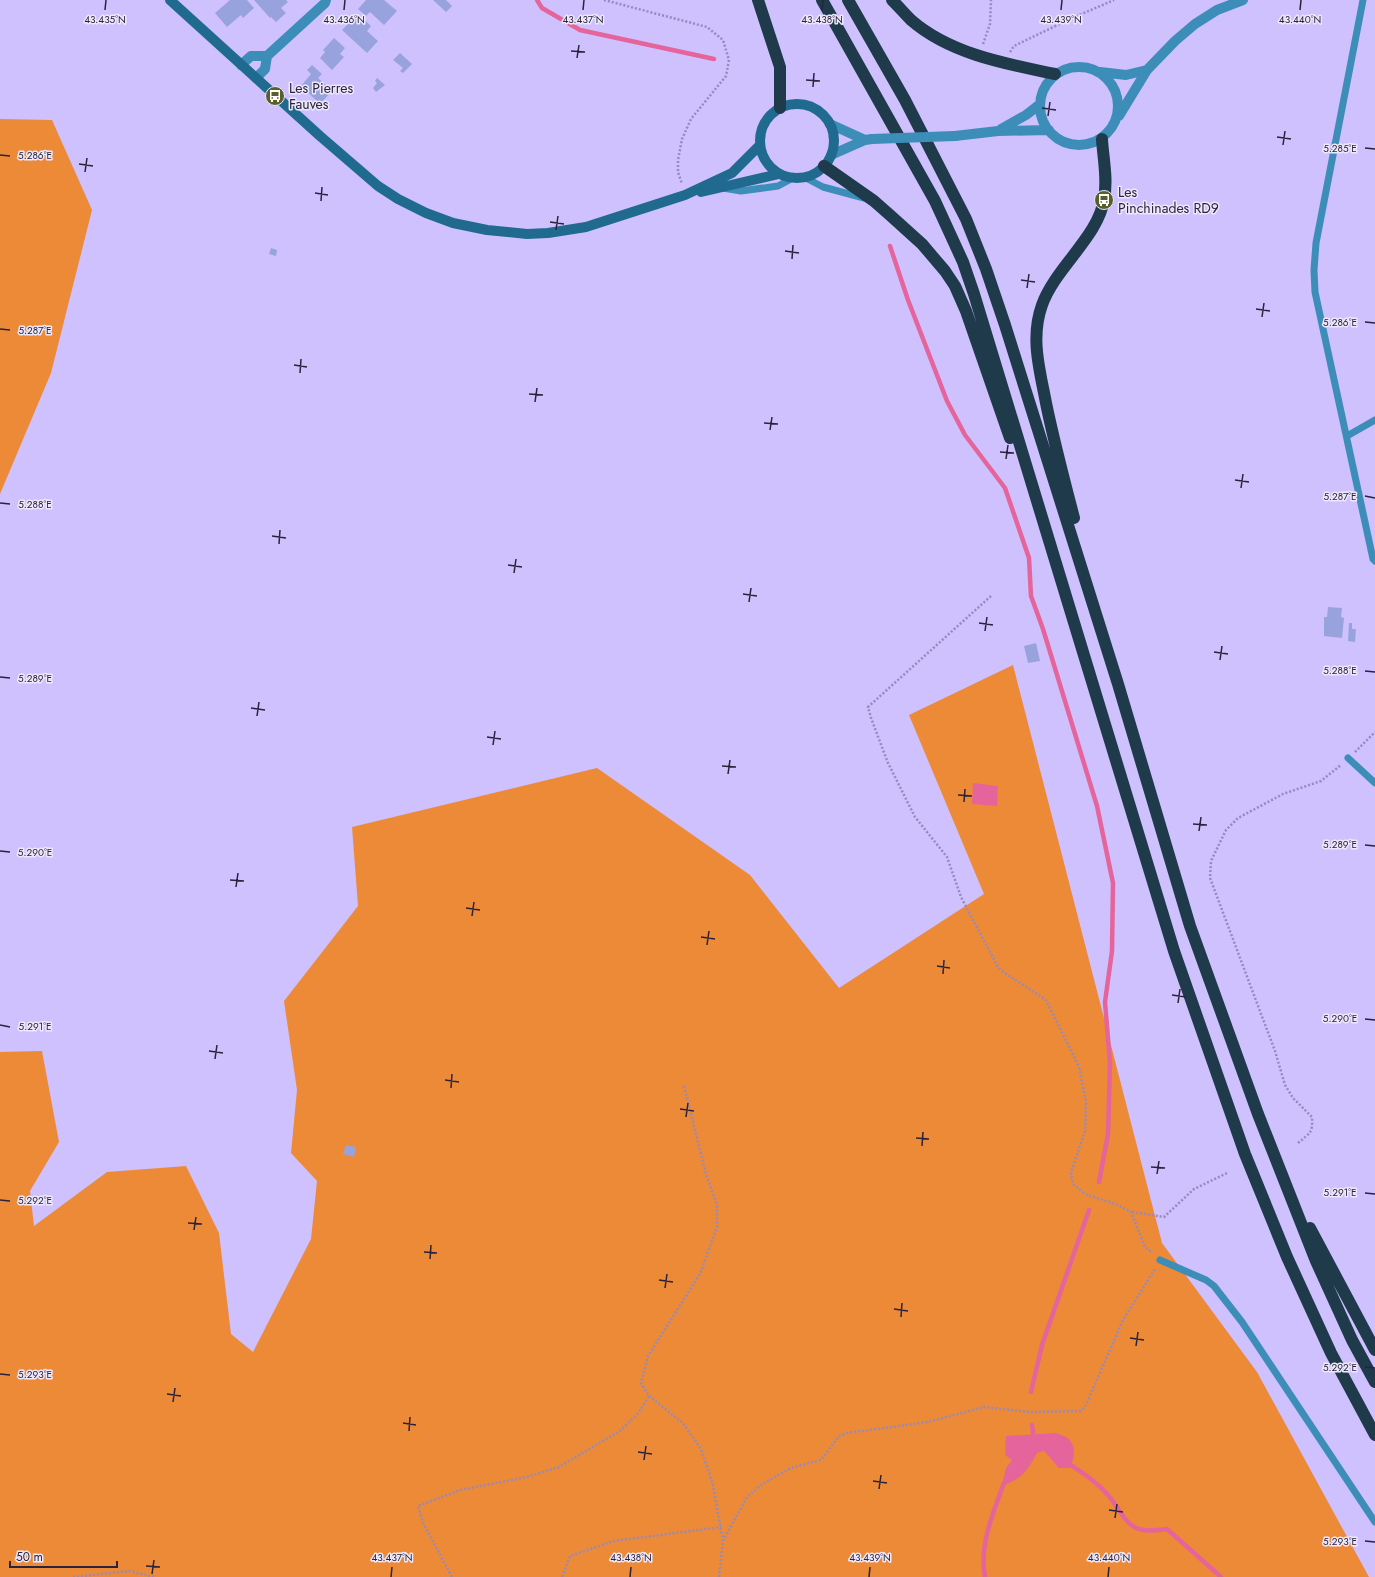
<svg xmlns="http://www.w3.org/2000/svg" width="1375" height="1577" viewBox="0 0 1375 1577" font-family="Jost,sans-serif">
	<rect width="100%" height="100%" fill="#cfc0fe"/>
	<path fill="#ed8a38" d="M0 119 52 120 92 210 51 373 0 494Z
		M1013 665 1162 1243 1257 1372 1369 1577H0V1052L42 1051 59 1142 30 1191 34 1226 107 1172 186 1166 219 1233 231 1334 253 1352 311 1239 317 1181 291 1153 297 1090 284 1001 358 906 352 827 597 768 750 875 839 988 984 894 909 715Z"/>
	<path fill="#e4649b" d="M973 783 998 786 997 806 972 804Z
		M1056 1433C1059 1435 1065 1436 1068 1438 1077 1447 1075 1459 1069 1468H1059L1044 1451 1037 1453C1029 1468 1022 1479 1006 1484L1003 1481 1006 1468 1012 1460 1005 1455 1006 1436Z"/>
	<g fill="none" stroke-linecap="round" stroke-linejoin="round">
		<path stroke="#e4649b" stroke-width="4.5" d="M537 0 542 8 580 30 714 59
			M890 246 908 300 947 401 965 435 1005 488 1029 558 1031 596 1043 629 1097 806 1113 883 1112 951 1105 1002 1110 1063 1108 1134 1099 1182
			M1031 1392 1042 1345 1089 1210
			M1032 1425 1034 1440
			M1066 1462C1081 1472 1096 1481 1108 1495 1117 1505 1123 1521 1136 1528 1145 1532 1157 1530 1167 1529L1221 1577
			M985 1577C979 1545 993 1513 1004 1483L1007 1479"/>
	</g>
	<path fill="#98a3de" d="M230 0H247L254 8 243 18 241 15 227 27 215 13Z
		M254 0H286L288 2 281 8 286 13 276 22 271 17 270 18Z
		M366 0H384L397 11 384 25 370 12 366 16 358 9Z
		M433 0H446L452 6 446 12Z
		M359 15 371 26 367 31 378 41 367 53 342 30 353 19 354 20Z
		M334 38 345 48 340 54 344 57 332 70 320 58 325 52 323 50Z
		M400 53 412 64 403 73 400 71 403 68 393 60Z
		M312 65 322 74 318 78 332 91 320 104 301 86 311 74 307 70Z
		M377 78 385 85 376 92 373 88 377 83 375 81Z
		M271 248 277 250 276 256 269 254Z
		M1328 607 1342 608 1341 617 1344 618 1342 638 1324 636V617H1327Z
		M1349 623H1352V629H1356L1355 642 1348 641Z
		M1036 643 1040 661 1028 663 1024 646Z
		M346 1145 356 1147 354 1157 343 1154Z"/>
	<g fill="none" stroke-linecap="round" stroke-linejoin="round">
		<path stroke="#968abb" stroke-width="2.5" stroke-dasharray="2 2" stroke-linecap="butt" d="M604 0 707 27 723 40 729 60 726 76 691 119 682 139 678 160V172L682 184
			M983 44 990 24 991 0
			M1010 52 1014 46 1070 19 1114 0
			M991 596 868 707 871 718 888 763 915 817 947 857 961 897 999 969 1046 1000 1079 1067 1086 1102 1085 1131 1071 1173 1073 1184 1085 1194 1118 1205 1131 1212 1145 1247 1153 1253
			M1355 752 1375 732
			M684 1086 706 1174 717 1205V1227L700 1274 648 1356 641 1383 649 1396 683 1423 701 1449 713 1485 723 1541
			M1298 1143C1310 1133 1313 1133 1312 1117L1293 1098 1285 1085 1275 1051 1210 878 1211 861 1226 830 1238 818 1283 794 1321 781 1341 765
			M1132 1212 1164 1217 1194 1189 1227 1173
			M73 1577 129 1571 155 1577
			M452 1577 423 1523 418 1506 460 1490 527 1477 559 1467 620 1431 639 1412 649 1396
			M562 1577 570 1556 614 1541 721 1527
			M719 1577 723 1541 747 1497 761 1485 791 1468 821 1460 839 1436 847 1433 928 1422 984 1407 1030 1412 1081 1411 1086 1405 1123 1320 1155 1269"/>
		<path stroke="#3d8db9" stroke-width="7" d="M1363 0 1316 243 1314 270 1315 292 1373 559 1375 561
			M804 177 823 187 864 198
			M723 188 741 191 778 186 793 178
			M1347 436 1375 420
			M1348 758 1375 783
			M1160 1260 1206 1280 1214 1286 1242 1322 1375 1522"/>
		<path stroke="#3d8db9" stroke-width="10" d="M241 65 251 56H267
			M1040 106a39 39 0 1 1 78 0a39 39 0 1 1-78 0Z
			M1100 72 1126 75 1147 70
			M256 78 265 69 267 56 325 3 326 0
			M1119 116 1147 70 1175 41 1195 24 1217 10 1243 0
			M830 124 865 140
			M1001 129 1026 115 1039 105
			M955 136 998 131 1049 130
			M831 155 865 140 872 139"/>
		<path stroke="#206a90" stroke-width="10" d="M170 0 320 136 378 186 398 199 426 213 453 223 487 230 527 234 548 233 586 227 685 195 732 173 760 145
			M760 141a37 37 0 1 1 74 0a37 37 0 1 1-74 0Z
			M701 192 779 174"/>
		<path stroke="#1e3a4b" stroke-width="12" d="M758 0 780 67V108
			M822 0 935 201 963 262 974 294 1174 951 1245 1154 1287 1257 1331 1353 1375 1435
			M848 0 905 100 966 219 986 269 1005 325 1118 684 1190 926 1258 1114 1316 1261 1352 1340 1375 1382
			M892 0C899 7 905 14 911 20 950 54 1006 64 1055 74
			M824 166 874 201 891 216 922 244 945 271 955 286 966 311 1010 438
			M1074 518C1064 480 1054 442 1046 403 1040 371 1030 338 1042 305 1055 268 1099 236 1104 199 1108 179 1103 158 1102 139
			M1310 1228 1375 1350"/>
		<path stroke="#3d8db9" stroke-width="10" d="M872 139 955 136"/>
	</g>
	<path fill="none" stroke="#2a233b" stroke-width="1.5" d="M105 10 106 0M344 10 345 0M583 10 584 0M822 10 823 0M1061 10 1062 0M1300 10 1301 0M571 51 585 52M577 58 579 45M806 80 820 81M813 87 814 73M1042 108 1056 110M1048 116 1050 102M1277 137 1291 139M1283 145 1285 131M1365 148 1375 149M0 155 10 156M79 164 93 166M85 172 87 158M315 193 328 195M321 201 322 187M550 222 564 224M556 230 558 216M785 251 799 253M792 259 793 245M1021 280 1035 282M1027 288 1029 274M1256 309 1270 311M1262 317 1264 303M1365 322 1375 323M0 329 10 330M294 365 307 367M300 373 301 359M529 394 543 395M535 402 537 388M764 423 778 424M770 430 772 417M1000 452 1014 453M1006 459 1008 445M1235 480 1249 482M1241 488 1243 474M1365 496 1375 498M0 503 10 504M272 536 286 538M279 544 280 530M508 565 522 567M514 573 516 559M743 594 757 596M749 602 751 588M979 623 993 625M985 631 987 617M1214 652 1228 654M1220 660 1222 646M1365 671 1375 672M0 677 10 678M251 708 265 710M257 716 259 702M487 737 501 739M493 745 495 731M722 766 736 767M728 774 730 760M958 795 972 796M964 802 965 789M1193 824 1207 825M1199 831 1201 817M1365 845 1375 846M0 851 10 852M230 880 244 881M236 887 238 873M466 908 480 910M472 916 474 902M701 937 715 939M707 945 709 931M937 966 950 968M943 974 944 960M1172 995 1186 997M1178 1003 1180 989M1365 1019 1375 1020M0 1025 10 1027M209 1051 223 1053M215 1059 217 1045M445 1080 459 1082M451 1088 452 1074M680 1109 694 1111M686 1117 688 1103M916 1138 929 1139M922 1146 923 1132M1151 1167 1165 1168M1157 1174 1159 1161M1365 1193 1375 1194M0 1200 10 1201M188 1223 202 1224M194 1230 196 1217M424 1252 437 1253M430 1259 431 1245M659 1280 673 1282M665 1288 667 1274M894 1309 908 1311M901 1317 902 1303M1130 1338 1144 1340M1136 1346 1138 1332M1365 1367 1375 1368M0 1374 10 1375M167 1394 181 1396M173 1402 175 1388M403 1423 416 1425M409 1431 410 1417M638 1452 652 1454M644 1460 646 1446M873 1481 887 1483M879 1489 881 1475M1109 1510 1123 1512M1115 1518 1117 1504M1365 1541 1375 1542M146 1566 160 1567M152 1574 154 1560M391 1577 392 1567M630 1577 631 1567M869 1577 870 1567M1108 1577 1109 1567"/>
	<defs>
		<g id="bus-disc" transform="scale(1)"><circle r="9.5" fill="#585f2d" stroke="#ede8fb"/><path d="M-5-6H5V4H4V6H2V4H-2V6H-4V4H-5ZM-3.5-4V0h7V-4ZM-3.5 1.2v1.5H-2V1.2ZM2 1.2v1.5H3.5V1.2Z" fill="#fff"/></g>
	</defs>
	<g fill-rule="evenodd">
		<use href="#bus-disc" x="275" y="96"/>
		<use href="#bus-disc" x="1104" y="200"/>
	</g>
	<g text-anchor="middle" dominant-baseline="central" stroke-width="3" stroke-linejoin="round" paint-order="stroke">
		<g font-size="14" fill="#2a233b" stroke="#ede8fb" text-anchor="start">
			<text x="289" y="88">Les Pierres<tspan x="289" dy="16">Fauves</tspan></text>
			<text x="1118" y="192">Les<tspan x="1118" dy="16">Pinchinades RD9</tspan></text>
		</g>
	</g>
	<g font-size="10" text-anchor="middle" fill="#2a233b" stroke="#ede8fb" stroke-width="3" stroke-linejoin="round" paint-order="stroke">
		<text x="105" y="23">43.435°N</text>
		<text x="344" y="23">43.436°N</text>
		<text x="583" y="23">43.437°N</text>
		<text x="822" y="23">43.438°N</text>
		<text x="1061" y="23">43.439°N</text>
		<text x="1300" y="23">43.440°N</text>
		<text x="1340" y="152">5.285°E</text>
		<text x="35" y="159">5.286°E</text>
		<text x="1340" y="326">5.286°E</text>
		<text x="35" y="334">5.287°E</text>
		<text x="1340" y="500">5.287°E</text>
		<text x="35" y="508">5.288°E</text>
		<text x="1340" y="674">5.288°E</text>
		<text x="35" y="682">5.289°E</text>
		<text x="1340" y="848">5.289°E</text>
		<text x="35" y="856">5.290°E</text>
		<text x="1340" y="1022">5.290°E</text>
		<text x="35" y="1030">5.291°E</text>
		<text x="1340" y="1196">5.291°E</text>
		<text x="35" y="1204">5.292°E</text>
		<text x="1340" y="1371">5.292°E</text>
		<text x="35" y="1378">5.293°E</text>
		<text x="1340" y="1545">5.293°E</text>
		<text x="392" y="1561">43.437°N</text>
		<text x="631" y="1561">43.438°N</text>
		<text x="870" y="1561">43.439°N</text>
		<text x="1109" y="1561">43.440°N</text>
	</g>
	<path d="M10 1561v6h107v-6" fill="none" stroke="#2a233b" stroke-width="2"/>
	<text x="16" y="1561" font-size="12" fill="#2a233b" stroke="#ede8fb" stroke-width="3" paint-order="stroke">50 m</text>
</svg>
